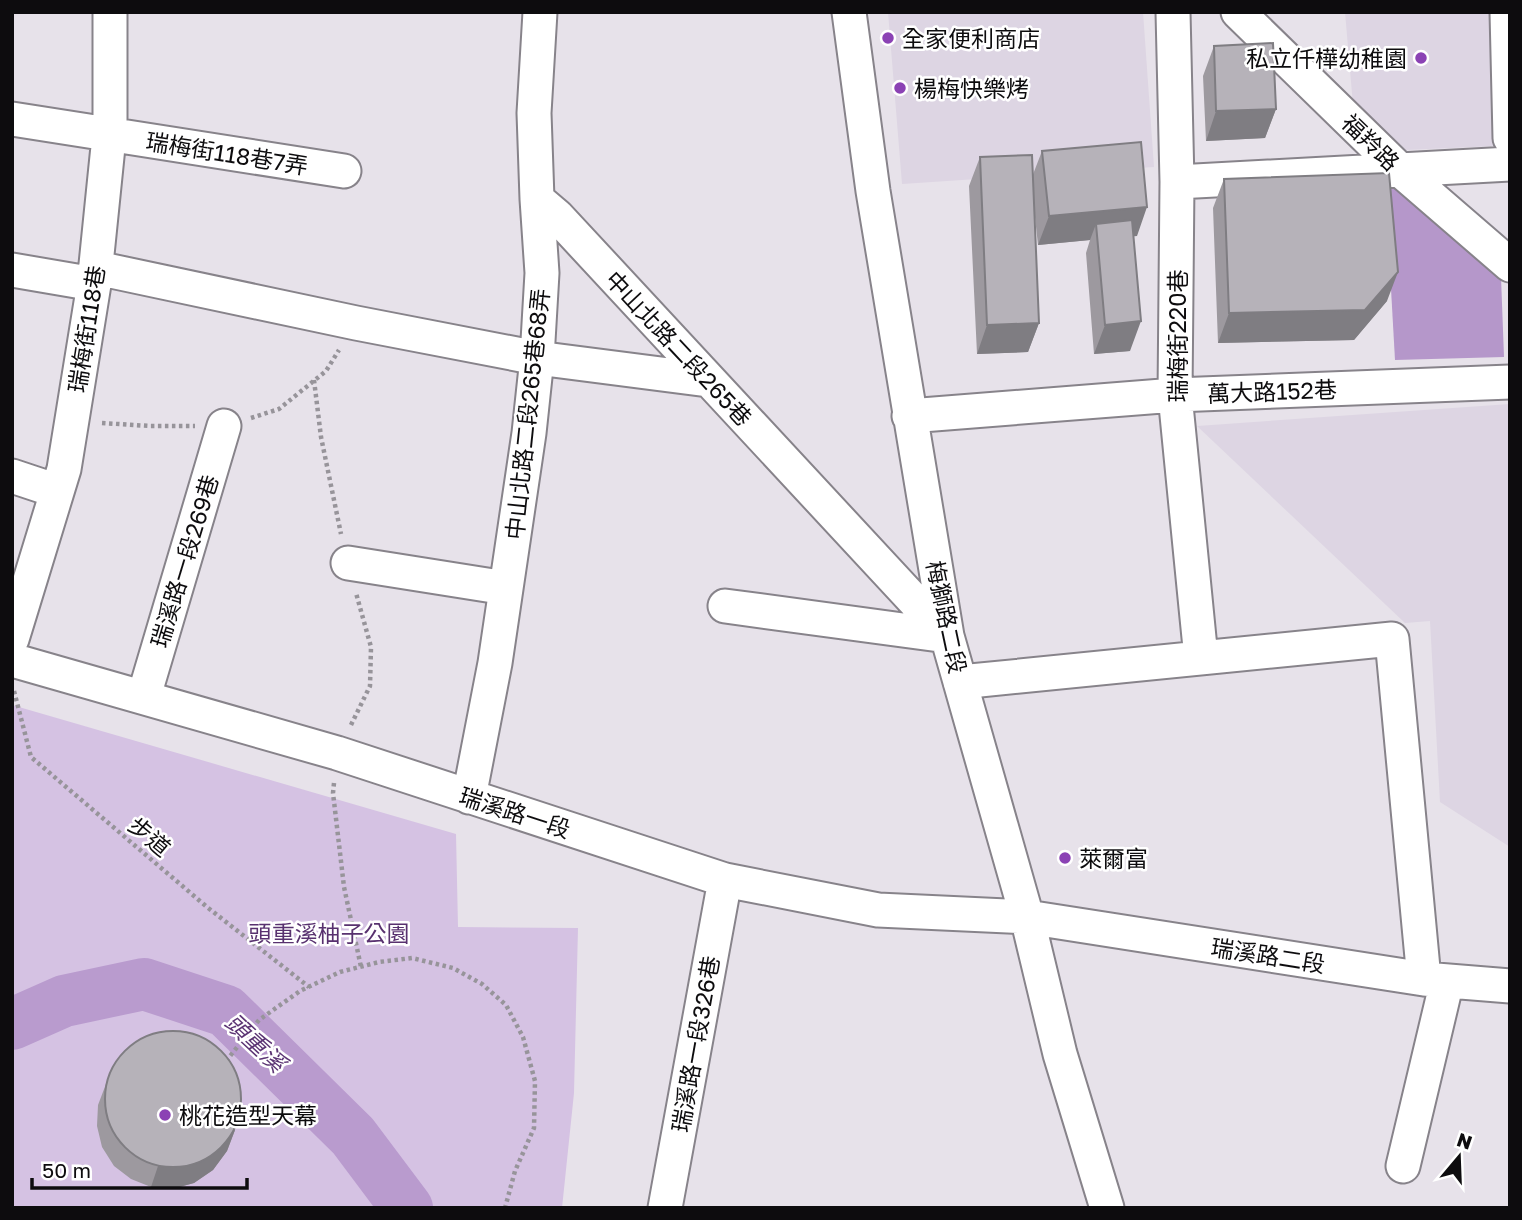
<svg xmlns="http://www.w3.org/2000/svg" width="1522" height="1220" viewBox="0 0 1522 1220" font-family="'Golos Text','Noto Sans TC',sans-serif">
	<rect width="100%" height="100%" fill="#e7e2ea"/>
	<path fill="#ddd5e3" d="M888 12H1143L1154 167 902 184Z
		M1345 12H1493L1495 146 1405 150 1353 105Z
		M1510 404V847L1440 802 1430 621 1405 623 1197 426Z"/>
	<path fill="#d5c2e3" d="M12 705 456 834 458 927 578 928 574 1093 562 1208H12Z"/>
	<path fill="#b597ca" d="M1385 182H1395L1501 277 1504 357 1395 360Z"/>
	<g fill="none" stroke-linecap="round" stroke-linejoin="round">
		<path stroke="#b99bce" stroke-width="52" d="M12 1024 64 1001 144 984 226 1011 353 1136 407 1208"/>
		<g stroke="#87838a" stroke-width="37">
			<path id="minor" d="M540 12 534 113 537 199 557 216 947 636
				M849 12 873 191 947 636 1027 917 1060 1054 1107 1208
				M1173 12 1177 182 1175 395 1201 658
				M1238 12 1400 170 1510 265
				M1507 12 1510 138
				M12 119 344 171
				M1177 182 1510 164
				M97 268 356 323 537 358 708 380
				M12 270 94 284
				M909 416 1175 395 1510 382
				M12 476 57 491
				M348 563 506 588
				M725 606 947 636
				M12 639 64 469 94 284 110 127V12
				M12 660 337 753 725 880 878 910 1027 917 1424 979 1510 986
				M960 682 1392 639 1424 979
				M144 696 224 426
				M469 797 495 663 529 433 537 358 542 273 537 199
				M1403 1166 1447 981
				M665 1208 725 880"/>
		</g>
		<path stroke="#97949a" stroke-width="4.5" stroke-dasharray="3.5 3.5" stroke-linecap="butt" d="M314 380 321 437 341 534
			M251 418 279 409 326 371 339 350
			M102 423 150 426H195
			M14 691 31 757 207 907 309 987
			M351 725 370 686 371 647 356 593
			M334 783 333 793 344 887 361 967
			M226 1061 259 1020 300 991 340 972 379 962 412 958 453 968 482 984 506 1005 523 1037 535 1081 534 1128 515 1171 505 1208"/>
		<use href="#minor" stroke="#fff" stroke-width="33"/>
	</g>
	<path fill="#9d999f" d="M1214 46 1276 109 1265 138 1206 141 1203 76Z
		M1042 151 1137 236H1133L1130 351 1094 354 1086 253 1090 240 1038 245 1033 199 1039 323 1028 352 977 354 969 186 980 157 1032 177Z
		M1224 179 1387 301 1354 340 1218 343 1213 208Z
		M106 1084 235 1130 227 1151 213 1170 194 1183 172 1189 151 1187 131 1179 114 1166 102 1147 97 1126 98 1105Z"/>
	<path fill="#7f7d82" d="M1276 109 1265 138 1206 141 1216 111Z
		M1147 207 1137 236 1098 240 1096 224 1090 240 1038 245 1049 216Z
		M1398 272 1387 301 1354 340 1218 343 1229 313Z
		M1141 321 1130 351 1094 354 1105 325Z
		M1039 323 1028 352 977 354 987 325Z
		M235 1130 227 1151 213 1170 194 1183 172 1189 151 1187 158 1166Z"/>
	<path fill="#b6b2b9" stroke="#7f7d82" stroke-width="2" d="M1273 43 1276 109 1216 111 1214 46Z
		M1141 142 1147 207 1049 216 1042 151Z
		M1032 155 1039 323 987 325 980 157Z
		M1389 173 1398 272 1365 310 1229 313 1224 179Z
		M1132 220 1141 321 1105 325 1096 224Z
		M105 1099a68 68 0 1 1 136 0a68 68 0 1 1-136 0Z"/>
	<g fill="#8b42b4" stroke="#fff" stroke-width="2.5">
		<circle cx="888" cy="38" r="7"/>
		<circle cx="1421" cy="58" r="7"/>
		<circle cx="900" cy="88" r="7"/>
		<circle cx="1065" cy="858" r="7"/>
		<circle cx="165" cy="1115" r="7"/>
	</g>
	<g text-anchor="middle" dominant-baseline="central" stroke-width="5" stroke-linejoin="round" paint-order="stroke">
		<g font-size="23" fill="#0d0c0e" stroke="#fff" text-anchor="start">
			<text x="902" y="38">全家便利商店</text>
			<text x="1407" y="58" text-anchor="end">私立仟樺幼稚園</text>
			<text x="914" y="88">楊梅快樂烤</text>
			<text x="1079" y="858">萊爾富</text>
			<text x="179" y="1115">桃花造型天幕</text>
		</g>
		<g font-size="23" fill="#0d0c0e" stroke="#fff">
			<text transform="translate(1371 142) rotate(44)">福羚路</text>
			<text transform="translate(227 153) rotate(9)">瑞梅街118巷7弄</text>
			<text transform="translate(86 329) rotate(-81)">瑞梅街118巷</text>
			<text transform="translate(1177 336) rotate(-90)">瑞梅街220巷</text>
			<text transform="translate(679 348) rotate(47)">中山北路二段265巷</text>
			<text transform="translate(1272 391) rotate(-2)">萬大路152巷</text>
			<text transform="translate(527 414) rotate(-84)">中山北路二段265巷68弄</text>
			<text transform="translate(184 561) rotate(-73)">瑞溪路一段269巷</text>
			<text transform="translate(947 617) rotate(78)">梅獅路二段</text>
			<text transform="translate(515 812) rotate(18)">瑞溪路一段</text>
			<text transform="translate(150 836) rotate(40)">步道</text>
			<text transform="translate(1268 955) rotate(9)">瑞溪路二段</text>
			<text transform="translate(695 1044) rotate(-80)">瑞溪路一段326巷</text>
		</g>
		<g font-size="23" fill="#58316f" stroke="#fff">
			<text x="329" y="933">頭重溪柚子公園</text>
		</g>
		<g font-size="24" font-style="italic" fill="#5c3574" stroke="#fff">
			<text transform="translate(256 1042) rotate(43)">頭重溪</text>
		</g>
	</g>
	<rect width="1522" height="1220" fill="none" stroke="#0d0c0e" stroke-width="28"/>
	<g transform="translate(1459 1157) rotate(19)" stroke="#ffffff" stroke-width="5" paint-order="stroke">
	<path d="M0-5L12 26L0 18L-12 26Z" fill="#0d0c0e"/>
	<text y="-10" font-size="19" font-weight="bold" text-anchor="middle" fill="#0d0c0e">N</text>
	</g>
	<path d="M32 1178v10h215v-10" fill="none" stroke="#0d0c0e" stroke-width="3.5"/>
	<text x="42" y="1178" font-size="21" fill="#0d0c0e" stroke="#ffffff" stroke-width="5" paint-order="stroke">50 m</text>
</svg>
